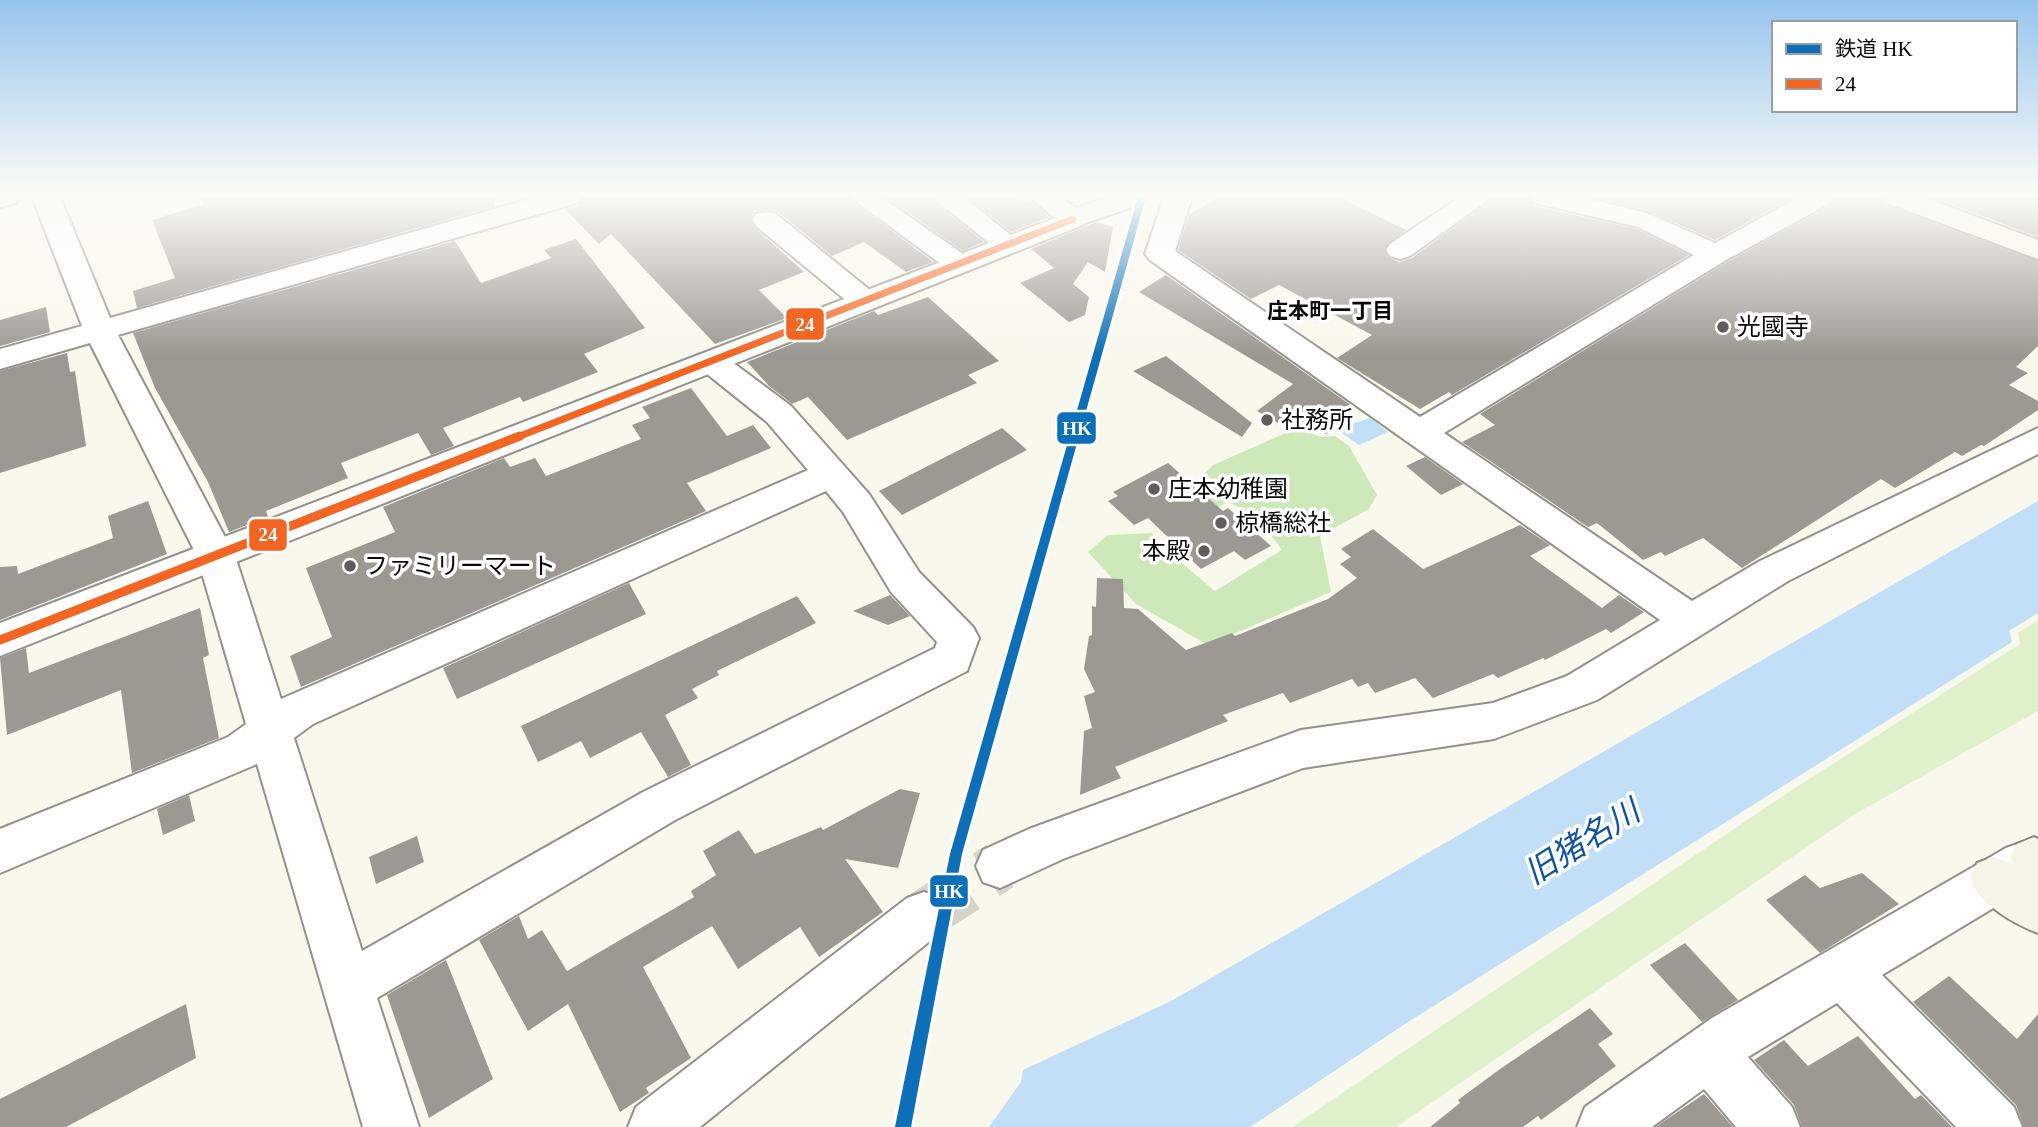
<svg xmlns="http://www.w3.org/2000/svg" width="2038" height="1127" viewBox="0 0 2038 1127" font-family="'Times New Roman','Noto Sans JP',serif">
	<rect width="100%" height="100%" fill="#f9f8ed"/>
	<path fill="#dff1cb" d="M2038 620V711L1857 813 1396 1127H1292L1792 790 2020 644 2018 633Z"/>
	<path fill="#cee9b9" d="M1297 428 1321 437 1335 436 1349 446 1377 495 1369 509 1320 536 1331 592 1208 645 1136 604 1088 552 1108 535 1153 533V555L1177 559 1215 591 1282 550 1258 518 1229 502 1187 520 1173 510 1208 490 1201 477 1213 465Z"/>
	<path fill="#c1dff6" d="M1370 418 1388 432 1359 445 1343 434 1345 426Z
		M2038 501V613L2009 631 2012 642 1405 1024 1250 1127H989L1021 1082 1023 1070 1171 1001Z"/>
	<path fill="#9c9993" d="M201 197H494L495 206 137 308 133 291 175 278 152 220 204 204Z
		M582 197H847L933 262 906 272 864 242 832 256 778 212 755 211 750 219 754 227 804 272 759 290 787 318 715 344 611 234 599 244 565 209 578 206Z
		M886 197H929L984 242 963 251Z
		M967 197H1009L1034 204 1049 217 1011 232Z
		M1220 197H1338L1406 230 1384 249 1388 257 1399 262 1412 258 1495 197H1530L1534 206 1637 229 1689 255 1452 395 1449 392 1420 409 1337 358 1372 335 1279 285 1251 299 1178 250 1189 214Z
		M1593 197H1793L1715 240 1648 211Z
		M1835 197H1882L1886 205 2038 261V346L2016 367 2028 373 2009 385 2038 401V410L1984 446 1981 445 1962 456 1955 452 1895 488 1881 479 1742 568 1703 538 1665 556 1661 552 1643 560 1597 523 1588 527 1462 442 1495 425 1480 414 1727 262 1831 205Z
		M1931 197H2038V237Z
		M1096 222 1113 227 1105 272 1088 262 1073 284 1089 297 1085 315 1069 322 1020 283 1054 268 1031 249Z
		M576 239 645 328 584 354 598 372 523 402 520 397 443 428 454 446 431 455 418 433 341 463 348 478 266 511 268 517 229 532 208 482 155 388 133 333 455 241 481 283 551 258 544 250Z
		M1166 275 1355 408 1326 434 1295 419 1285 427 1257 411 1293 384 1139 292Z
		M928 297 999 361 968 375 977 383 847 440 808 397 792 404 769 386 747 362 874 311 878 315Z
		M46 307 50 332 0 346V320Z
		M67 353 70 372 75 371 86 446 0 473V371Z
		M1166 356 1252 423 1242 437 1133 371Z
		M691 388 727 436 753 425 771 448 687 483 706 511 301 687 290 656 332 637 306 568 395 532 383 507 504 458 510 467 535 458 546 476 641 439 632 425 650 418 642 407Z
		M1002 428 1027 450 902 515 879 491Z
		M1425 457 1463 484 1441 495 1406 466Z
		M1168 463 1223 511 1228 508 1271 546 1245 560 1234 551 1201 569 1148 518 1134 525 1108 501 1118 496 1113 492Z
		M148 501 167 554 0 620V567L17 566 18 574 113 538 108 516Z
		M1520 525 1550 545 1530 556 1602 608 1619 595 1644 612 1611 633 1606 629 1545 660 1543 658 1498 678 1493 674 1433 698 1415 678 1375 693 1368 683 1358 687 1352 679 1290 703 1283 693 1223 715 1228 721 1115 767 1121 778 1080 795 1084 731 1092 728 1084 696 1095 692 1084 669 1089 636 1092 635V606L1096 607 1097 578 1123 579 1124 608 1138 609 1186 650 1232 633 1235 636 1328 599 1357 578 1340 564 1351 557 1341 549 1373 529 1423 569Z
		M629 583 646 614 457 699 443 668Z
		M890 595 910 616 888 625 853 611Z
		M797 596 816 623 717 671 719 675 692 689 698 698 665 715 691 765 668 777 641 732 590 758 581 741 538 762 521 726Z
		M200 608 209 655 203 658 219 738 132 773 121 690 7 735 0 658 26 648 29 673Z
		M900 789 920 793 898 868 845 859 883 912 819 957 800 927 738 969 712 926 643 967 691 1058 646 1088 649 1093 620 1112 568 1004 528 1031 479 940 519 916 528 939 542 930 567 971 694 897 691 891 716 875 703 851 739 830 755 854 821 827 823 830Z
		M189 795 195 821 163 835 157 809Z
		M417 836 424 862 376 884 369 857Z
		M1862 873 1899 904 1820 953 1766 900 1805 875 1820 888Z
		M1685 943 1738 1000 1702 1022 1650 965Z
		M446 960 493 1079 429 1118 387 995Z
		M1949 976 2017 1039 2038 1014V1127H2024L2016 1105 1913 1002Z
		M186 1004 196 1058 66 1127H0V1099Z
		M1590 1008 1613 1034 1598 1044 1616 1066 1541 1120 1538 1116 1523 1127H1430L1460 1103 1458 1100 1500 1069Z
		M1858 1036 1915 1099 1921 1095 1952 1127H1802L1794 1105 1754 1060 1784 1040 1808 1066Z
		M1704 1094 1733 1127H1656L1664 1121Z"/>
	<g fill="none" stroke-linecap="round" stroke-linejoin="round">
		<path stroke="#d5d4cb" stroke-width="50" stroke-dasharray="50 24" stroke-linecap="butt" d="M924 915 1000 866"/>
		<g stroke="#92918c" stroke-width="4">
			<path id="minor" d="M32 197H60L110 318 536 197H580L577 203 118 335 235 556 281 699 808 470 767 422 702 370 697 363 702 356 713 353 724 356 791 406 869 494 919 572 973 627 979 638 967 671 675 820 377 998 419 1127H363L257 764 0 873V829L228 737 246 724 197 556 90 343 0 369V349L82 326ZM826 491 843 512 891 592 937 642 935 648 643 792 362 951 294 738 313 724Z
				M850 197H881L969 258 974 264 969 270 959 273 949 270Z
				M932 197H963L1022 244 1018 250 1008 253 998 250Z
				M1164 197H1192L1175 251 1420 417 1694 255 1638 227 1535 203 1532 197H1581L1647 213 1715 243 1799 197H1833L1830 203 1726 260 1444 433 1692 601 1760 561 2038 428V454L1788 581 1597 700 1494 739 1303 768 1063 859 1000 888 983 882 976 866 983 850 1029 829 1301 730 1493 703 1567 676 1660 620 1150 260 1145 254Z
				M1460 197H1492L1410 256 1400 259 1390 256 1386 250 1390 244Z
				M766 212 776 214 876 295 880 301 876 307 865 310 854 307 756 226 752 220 756 214Z
				M2023 842 2038 848V881L1882 975 2014 1107 2022 1127H1956L1837 1003 1748 1057 1792 1107 1800 1127H1736L1704 1089 1652 1127H1577L1585 1107 1712 1018 2006 848Z
				M924 892 941 898 949 915 941 932 700 1127H628L636 1107 907 898Z"/>
		</g>
		<g stroke="#92918c" stroke-width="4">
			<path id="tertiary" d="M1073 211 1083 213 1087 219 1083 225 0 656V623Z"/>
		</g>
		<g stroke="#888883" stroke-width="4">
			<path id="secondary" d="M1029 197H1060L1076 208 1108 197H1148L1145 203 1073 227 1063 225Z
				M1884 197H1923L2038 240V259L1887 203Z
				M2034 837 2038 839V933C2012 923 1981 905 1970 879L1977 863 1994 857 2013 864 2010 859 2017 844Z"/>
		</g>
		<g stroke="#7f7e7a" stroke-width="4">
			<path id="primary" d="M0 197H19L16 203 0 207Z"/>
		</g>
		<use href="#minor" fill="#fefefc" fill-rule="evenodd"/>
		<use href="#tertiary" fill="#fefefc" fill-rule="evenodd"/>
		<use href="#secondary" fill="#f4f4e7" fill-rule="evenodd"/>
		<use href="#primary" fill="#ebe8d6" fill-rule="evenodd"/>
		<g stroke="#fff" stroke-width="11">
			<path id="bus-1-far1" d="M515 438 1073 219"/>
		</g>
		<g stroke="#fff" stroke-width="14">
			<path id="bus-1" d="M0 640 520 436"/>
		</g>
		<use href="#bus-1-far1" stroke="#f26522" stroke-width="7"/>
		<use href="#bus-1" stroke="#f26522" stroke-width="9"/>
		<g stroke="#fff" stroke-width="6">
			<path id="rail-1" d="M1138 197H1146L962 854 911 1127H895L950 854Z"/>
		</g>
		<use href="#rail-1" fill="#0d6fb8" fill-rule="evenodd"/>
	</g>
	<linearGradient id="sky" x2="0" y2="1"><stop stop-color="#98c5ee"/><stop offset="0.55" stop-color="#fcfcf7"/><stop offset="1" stop-color="#fcfcf7" stop-opacity="0"/></linearGradient>
	<rect width="2038" height="355" fill="url(#sky)"/>
	<g fill="#5e5d59" stroke="#fff" stroke-width="2.5">
		<circle cx="1723" cy="327" r="7"/>
		<circle cx="1267" cy="420" r="7"/>
		<circle cx="1154" cy="489" r="7"/>
		<circle cx="1221" cy="523" r="7"/>
		<circle cx="1204" cy="551" r="7"/>
		<circle cx="350" cy="566" r="7"/>
	</g>
	<g text-anchor="middle" dominant-baseline="central" stroke-width="7" stroke-linejoin="round" paint-order="stroke">
		<g font-size="21" font-weight="bold" fill="#0a0a0a" stroke="#fff">
			<text x="1330" y="311">庄本町一丁目</text>
		</g>
		<g font-size="24" fill="#0a0a0a" stroke="#fff" text-anchor="start">
			<text x="1737" y="327">光國寺</text>
			<text x="1281" y="420">社務所</text>
			<text x="1168" y="489">庄本幼稚園</text>
			<text x="1235" y="523">椋橋総社</text>
			<text x="1190" y="551" text-anchor="end">本殿</text>
			<text x="364" y="566">ファミリーマート</text>
		</g>
		<g font-size="32" font-style="italic" fill="#0e54a1" stroke="#fff">
			<text transform="translate(1582 842) rotate(-32)">旧猪名川</text>
		</g>
	</g>
	<g stroke="#fff" stroke-width="2.5">
		<rect x="785" y="307" width="40" height="34" rx="7" fill="#f26522"/>
		<rect x="1056" y="411" width="41" height="34" rx="7" fill="#0d6fb8"/>
		<rect x="248" y="518" width="40" height="34" rx="7" fill="#f26522"/>
		<rect x="929" y="874" width="40" height="34" rx="7" fill="#0d6fb8"/>
	</g>
	<g font-size="19" text-anchor="middle" font-weight="bold" fill="#fff">
		<text x="805" y="331">24</text>
		<text x="1077" y="435">HK</text>
		<text x="268" y="541">24</text>
		<text x="949" y="898">HK</text>
	</g>
	<rect x="1772" y="21" width="245" height="91" fill="#ffffff" stroke="#9d9d9d" stroke-width="2"/>
	<rect x="1786" y="44" width="35" height="10" fill="#0d6fb8" stroke="#9d9d9d" stroke-width="2"/>
	<text x="1835" y="56" font-size="21" fill="#0a0a0a">鉄道 HK</text>
	<rect x="1786" y="79" width="35" height="10" fill="#f26522" stroke="#9d9d9d" stroke-width="2"/>
	<text x="1835" y="91" font-size="21" fill="#0a0a0a">24</text>
</svg>
